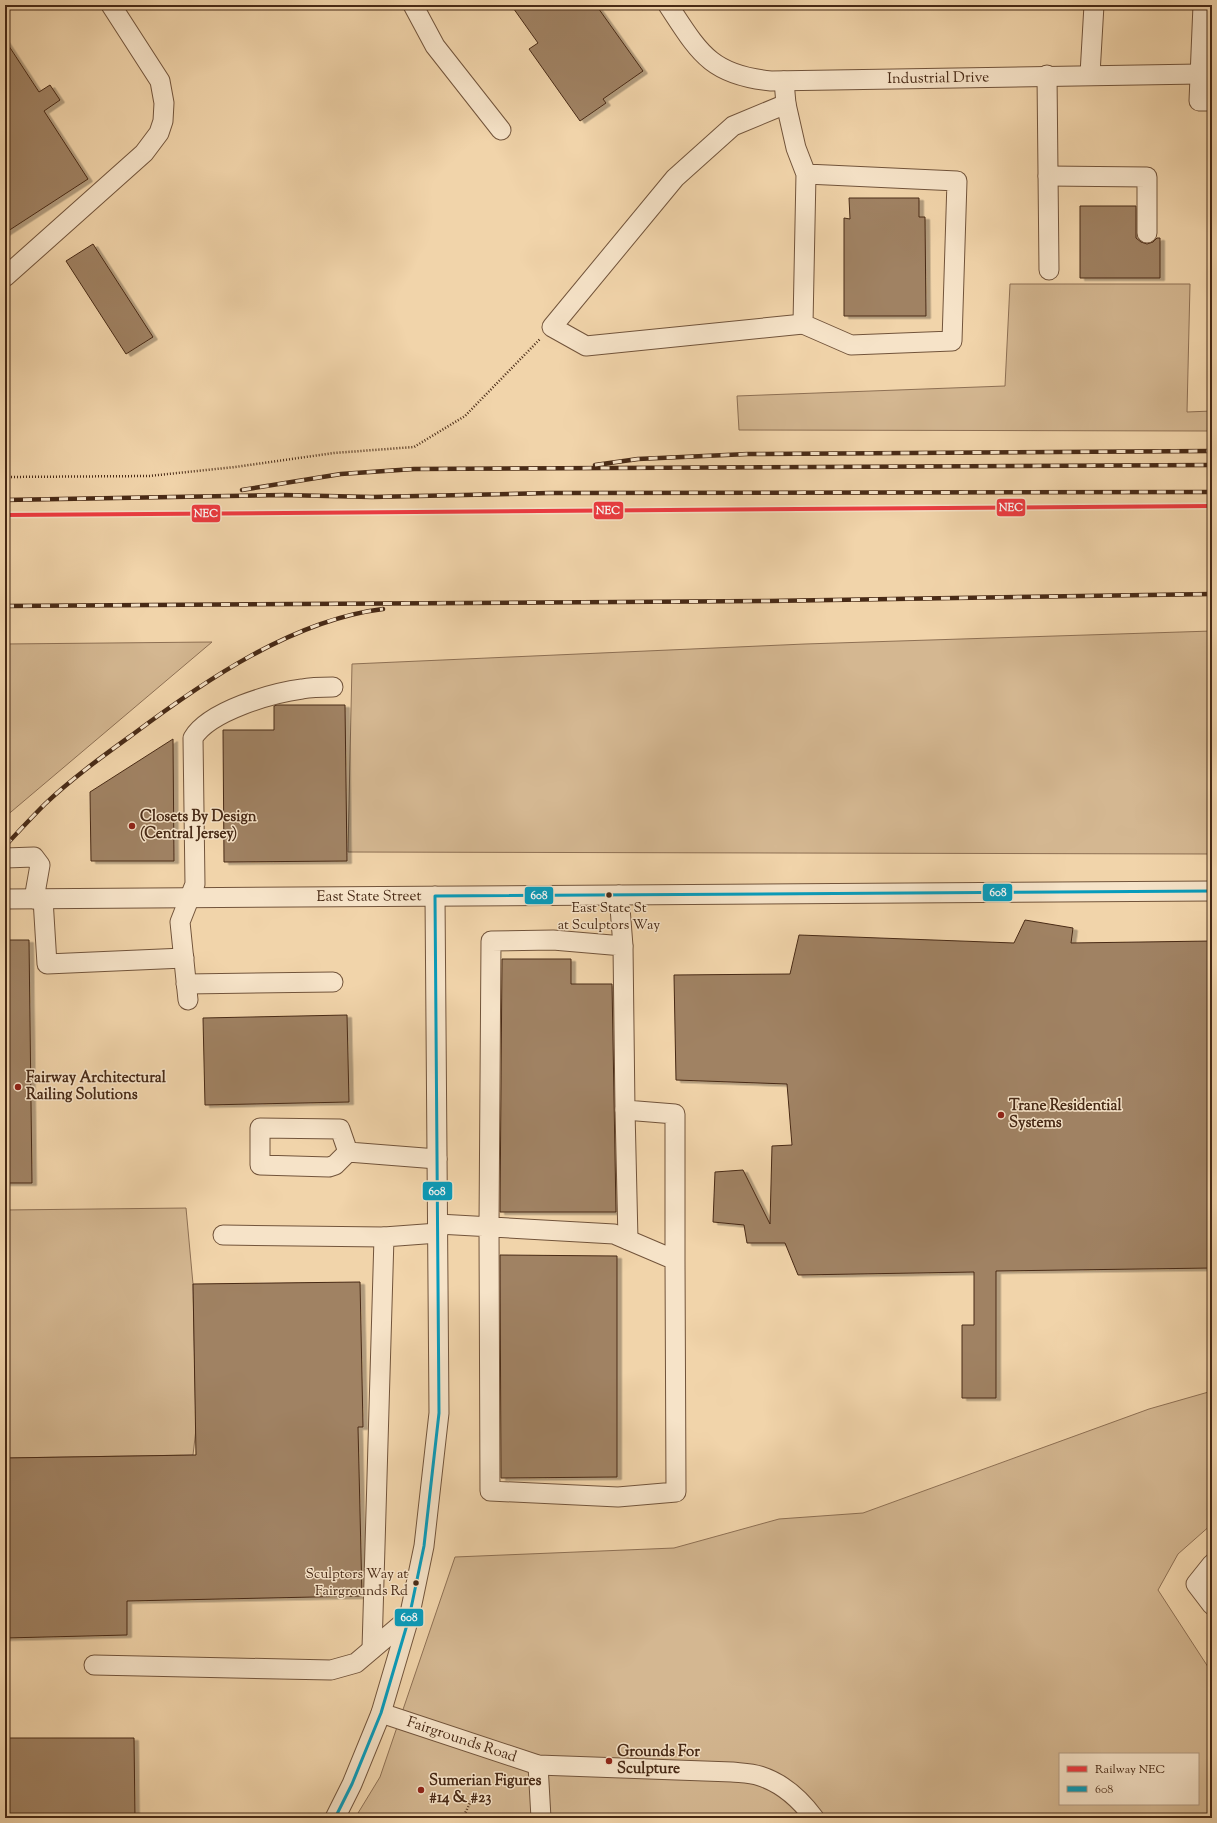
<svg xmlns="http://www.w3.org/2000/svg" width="1217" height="1823" viewBox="0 0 1217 1823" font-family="'Sorts Mill Goudy',serif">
	<defs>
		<filter id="shadow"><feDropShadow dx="4.5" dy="2.5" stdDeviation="0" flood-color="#0004"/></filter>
	</defs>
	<rect width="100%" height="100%" fill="#f1d4aa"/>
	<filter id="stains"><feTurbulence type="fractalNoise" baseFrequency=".005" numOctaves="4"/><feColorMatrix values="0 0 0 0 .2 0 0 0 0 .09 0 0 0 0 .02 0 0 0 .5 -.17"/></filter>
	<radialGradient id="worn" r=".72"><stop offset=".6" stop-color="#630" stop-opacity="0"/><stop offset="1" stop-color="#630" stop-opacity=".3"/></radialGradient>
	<path fill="#d4b791" stroke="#8e7054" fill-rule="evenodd" d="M1010 284H1190L1187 412 1212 411V431L739 430 737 396 1005 386Z
		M1212 631V854L348 852 352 664 805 644Z
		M212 642 5 817V644Z
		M186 1208 193 1284 196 1429 193 1455 5 1458V1210Z
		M1212 1391V1524L1178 1554 1158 1590 1212 1673V1818H355L380 1777 455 1557 674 1548 779 1519 863 1513 1149 1409ZM1060 1754H1198V1804H1060Z"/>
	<path fill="#a08263" stroke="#482a16" filter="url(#shadow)" d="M511 5H596L643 71 603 99 606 103 580 121 529 49 538 43Z
		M5 40 39 92 50 85 60 100 44 111 88 179 5 233Z
		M849 198H919V217H925L926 316H844V218L850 219Z
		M1080 206H1136V238L1141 242 1147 244 1153 242 1157 238H1160V278H1080Z
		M93 244 153 337 126 354 66 261Z
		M277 705H345L347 861 224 862 223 730H274V706Z
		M173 739 174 861H91L90 792Z
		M1025 920 1073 928 1071 943 1212 941V1268L996 1271V1398H962V1325H974V1272L798 1275 785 1243H747L744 1225 713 1222 715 1172 743 1170 770 1224 772 1146 792 1145 787 1084 676 1080 674 975 790 974 799 935 1014 943Z
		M5 940H29L32 1183H5Z
		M502 959H571V984H612L616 1212H500Z
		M347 1015 349 1102 205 1105 203 1018Z
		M500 1255 617 1256V1477L501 1478Z
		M360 1282 363 1427H358L362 1596 127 1601V1635L5 1638V1458L196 1455 193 1284Z
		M5 1738H134L135 1818H5Z"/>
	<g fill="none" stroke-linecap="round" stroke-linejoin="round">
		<g stroke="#72543b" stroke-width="21">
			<g id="minor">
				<path d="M413 5 435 46 501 130"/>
				<path id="s1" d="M668 5C699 52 710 75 771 81L1200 74"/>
				<path d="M1203 5 1199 101H1212"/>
				<path d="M1090 74 1094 5"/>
				<path d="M1047 75 1049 270"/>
				<path d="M784 81 786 104 796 148 806 174 803 324 851 345 952 341 957 181 806 174"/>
				<path d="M786 104 733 126 675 178 552 327 586 346 803 324"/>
				<path d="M1048 176 1147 177V233"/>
				<path d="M5 277 144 153 159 133 163 121 164 103 160 81 111 5"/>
				<path d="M5 858 34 857 40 865 34 899"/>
				<path d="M619 895 623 946"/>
				<path id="s2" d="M5 899 1212 891"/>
				<path d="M43 899 47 964 184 958"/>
				<path d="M186 984 333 982"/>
				<path d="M188 1000 180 922 195 884 193 738C209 711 272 693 302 689 312 687 323 687 333 687"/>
				<path d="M625 1110 628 1240"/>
				<path d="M348 1152 340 1129 260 1128V1165L329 1167 335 1165 348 1152 437 1159"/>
				<path d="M438 1224 614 1234 675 1260V1114L625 1110 623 946 553 940 491 941 489 1227 490 1491 618 1497 676 1492 675 1260"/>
				<path d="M223 1235 384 1237"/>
				<path d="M1212 1564 1196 1584 1212 1605"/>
				<path d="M372 1649 384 1237 438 1233"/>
				<path d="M94 1665 331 1670 356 1663 409 1618"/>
				<path id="s3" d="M381 1713 538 1765 732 1772C741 1773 751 1773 760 1776 782 1783 800 1799 814 1818"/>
				<path d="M538 1765 541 1818"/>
				<path d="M335 1818 352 1784 381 1713 409 1618 424 1546 439 1413 435 896"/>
			</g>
		</g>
		<path stroke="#482a16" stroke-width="2.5" stroke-dasharray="1 2" stroke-linecap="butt" d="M5 477 149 476 235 467 334 453 414 447 465 416 540 339
			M463 1818 474 1794"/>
		<use href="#minor" stroke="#f6e3c8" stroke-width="19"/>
		<g stroke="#482a16" stroke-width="4.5">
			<path id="rail" d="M595 465 638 459 748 454 1212 451
				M242 490 341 474 414 469 1212 465
				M5 500 283 495 372 497 549 493 1212 492
				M5 606 768 601 1212 594
				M5 846C18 832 31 818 45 804 71 779 103 756 132 735 204 681 293 620 383 609"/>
		</g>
		<use href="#rail" stroke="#f6e3c8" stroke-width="3" stroke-dasharray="9" stroke-linecap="butt"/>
		<g stroke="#f6e3c8" stroke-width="6">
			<path id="bus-1" d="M335 1818 352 1784 381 1713 409 1618 424 1546 439 1413 435 896 1212 891"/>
		</g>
		<use href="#bus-1" stroke="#079cbc" stroke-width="3"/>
		<g stroke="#f6e3c8" stroke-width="7">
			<path id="rail-1" d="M5 515 1212 506"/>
		</g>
		<use href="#rail-1" stroke="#ee3a41" stroke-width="4"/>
	</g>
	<g fill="#8f2418" stroke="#f6e3c8" stroke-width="1.5">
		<circle cx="132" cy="826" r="4"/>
		<circle cx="18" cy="1087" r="4"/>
		<circle cx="1001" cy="1115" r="4"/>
		<circle cx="609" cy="1761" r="4"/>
		<circle cx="421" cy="1790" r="4"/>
	</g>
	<g fill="#482a16" stroke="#f6e3c8" stroke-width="1.5">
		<circle cx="609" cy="895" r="3.5"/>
		<circle cx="416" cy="1583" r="3.5"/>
	</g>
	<g text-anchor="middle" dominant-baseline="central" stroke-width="3" stroke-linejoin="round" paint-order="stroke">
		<g font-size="14" fill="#482a16" stroke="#f6e3c8">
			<text x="609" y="909">East State St<tspan x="609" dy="17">at Sculptors Way</tspan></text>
			<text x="408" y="1575" text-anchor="end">Sculptors Way at<tspan x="408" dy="17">Fairgrounds Rd</tspan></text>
		</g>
		<g font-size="15" fill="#482a16" stroke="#f6e3c8">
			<text stroke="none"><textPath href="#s1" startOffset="302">Industrial Drive</textPath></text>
			<text stroke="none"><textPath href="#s2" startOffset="364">East State Street</textPath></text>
			<text stroke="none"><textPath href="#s3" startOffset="85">Fairgrounds Road</textPath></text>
		</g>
		<g font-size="15" font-weight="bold" fill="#482a16" stroke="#f6e3c8" text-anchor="start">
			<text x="140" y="817">Closets By Design<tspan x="140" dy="17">(Central Jersey)</tspan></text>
			<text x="26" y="1078">Fairway Architectural<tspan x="26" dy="17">Railing Solutions</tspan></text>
			<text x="1009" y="1106">Trane Residential<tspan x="1009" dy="17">Systems</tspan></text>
			<text x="617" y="1752">Grounds For<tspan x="617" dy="17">Sculpture</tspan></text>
			<text x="429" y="1781">Sumerian Figures<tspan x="429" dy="17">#14 &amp; #23</tspan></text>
		</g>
	</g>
	<g stroke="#f6e3c8" stroke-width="1.5">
		<rect x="996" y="498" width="30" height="19" rx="4" fill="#ee3a41"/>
		<rect x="593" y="501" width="31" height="19" rx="4" fill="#ee3a41"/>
		<rect x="191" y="504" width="30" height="19" rx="4" fill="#ee3a41"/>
		<rect x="982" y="883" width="31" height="19" rx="4" fill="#079cbc"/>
		<rect x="524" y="886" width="30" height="19" rx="4" fill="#079cbc"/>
		<rect x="422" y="1181" width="31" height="20" rx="4" fill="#079cbc"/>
		<rect x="394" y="1608" width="30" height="19" rx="4" fill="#079cbc"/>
	</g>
	<g font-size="11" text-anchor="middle" font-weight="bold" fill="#fff">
		<text x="1011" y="511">NEC</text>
		<text x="608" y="514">NEC</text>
		<text x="206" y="517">NEC</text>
		<text x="998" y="896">608</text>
		<text x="539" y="899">608</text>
		<text x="437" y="1195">608</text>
		<text x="409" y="1621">608</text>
	</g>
	<rect width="1217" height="1823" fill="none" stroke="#f1d4aa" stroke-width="20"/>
	<rect x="6" y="6" width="1205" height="1811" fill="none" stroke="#482a16" stroke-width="2"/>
	<rect x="10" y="10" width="1197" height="1803" fill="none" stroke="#482a16"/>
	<rect x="1059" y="1753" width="140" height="52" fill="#f6e3c8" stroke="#b09981"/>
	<rect x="1067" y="1766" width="20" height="6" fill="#ee3a41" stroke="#b09981"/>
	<text x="1095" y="1773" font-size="12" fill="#482a16">Railway NEC</text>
	<rect x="1067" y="1786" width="20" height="6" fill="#079cbc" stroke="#b09981"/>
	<text x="1095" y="1793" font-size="12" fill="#482a16">608</text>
	<rect width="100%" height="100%" filter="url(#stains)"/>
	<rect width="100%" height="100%" fill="url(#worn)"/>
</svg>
